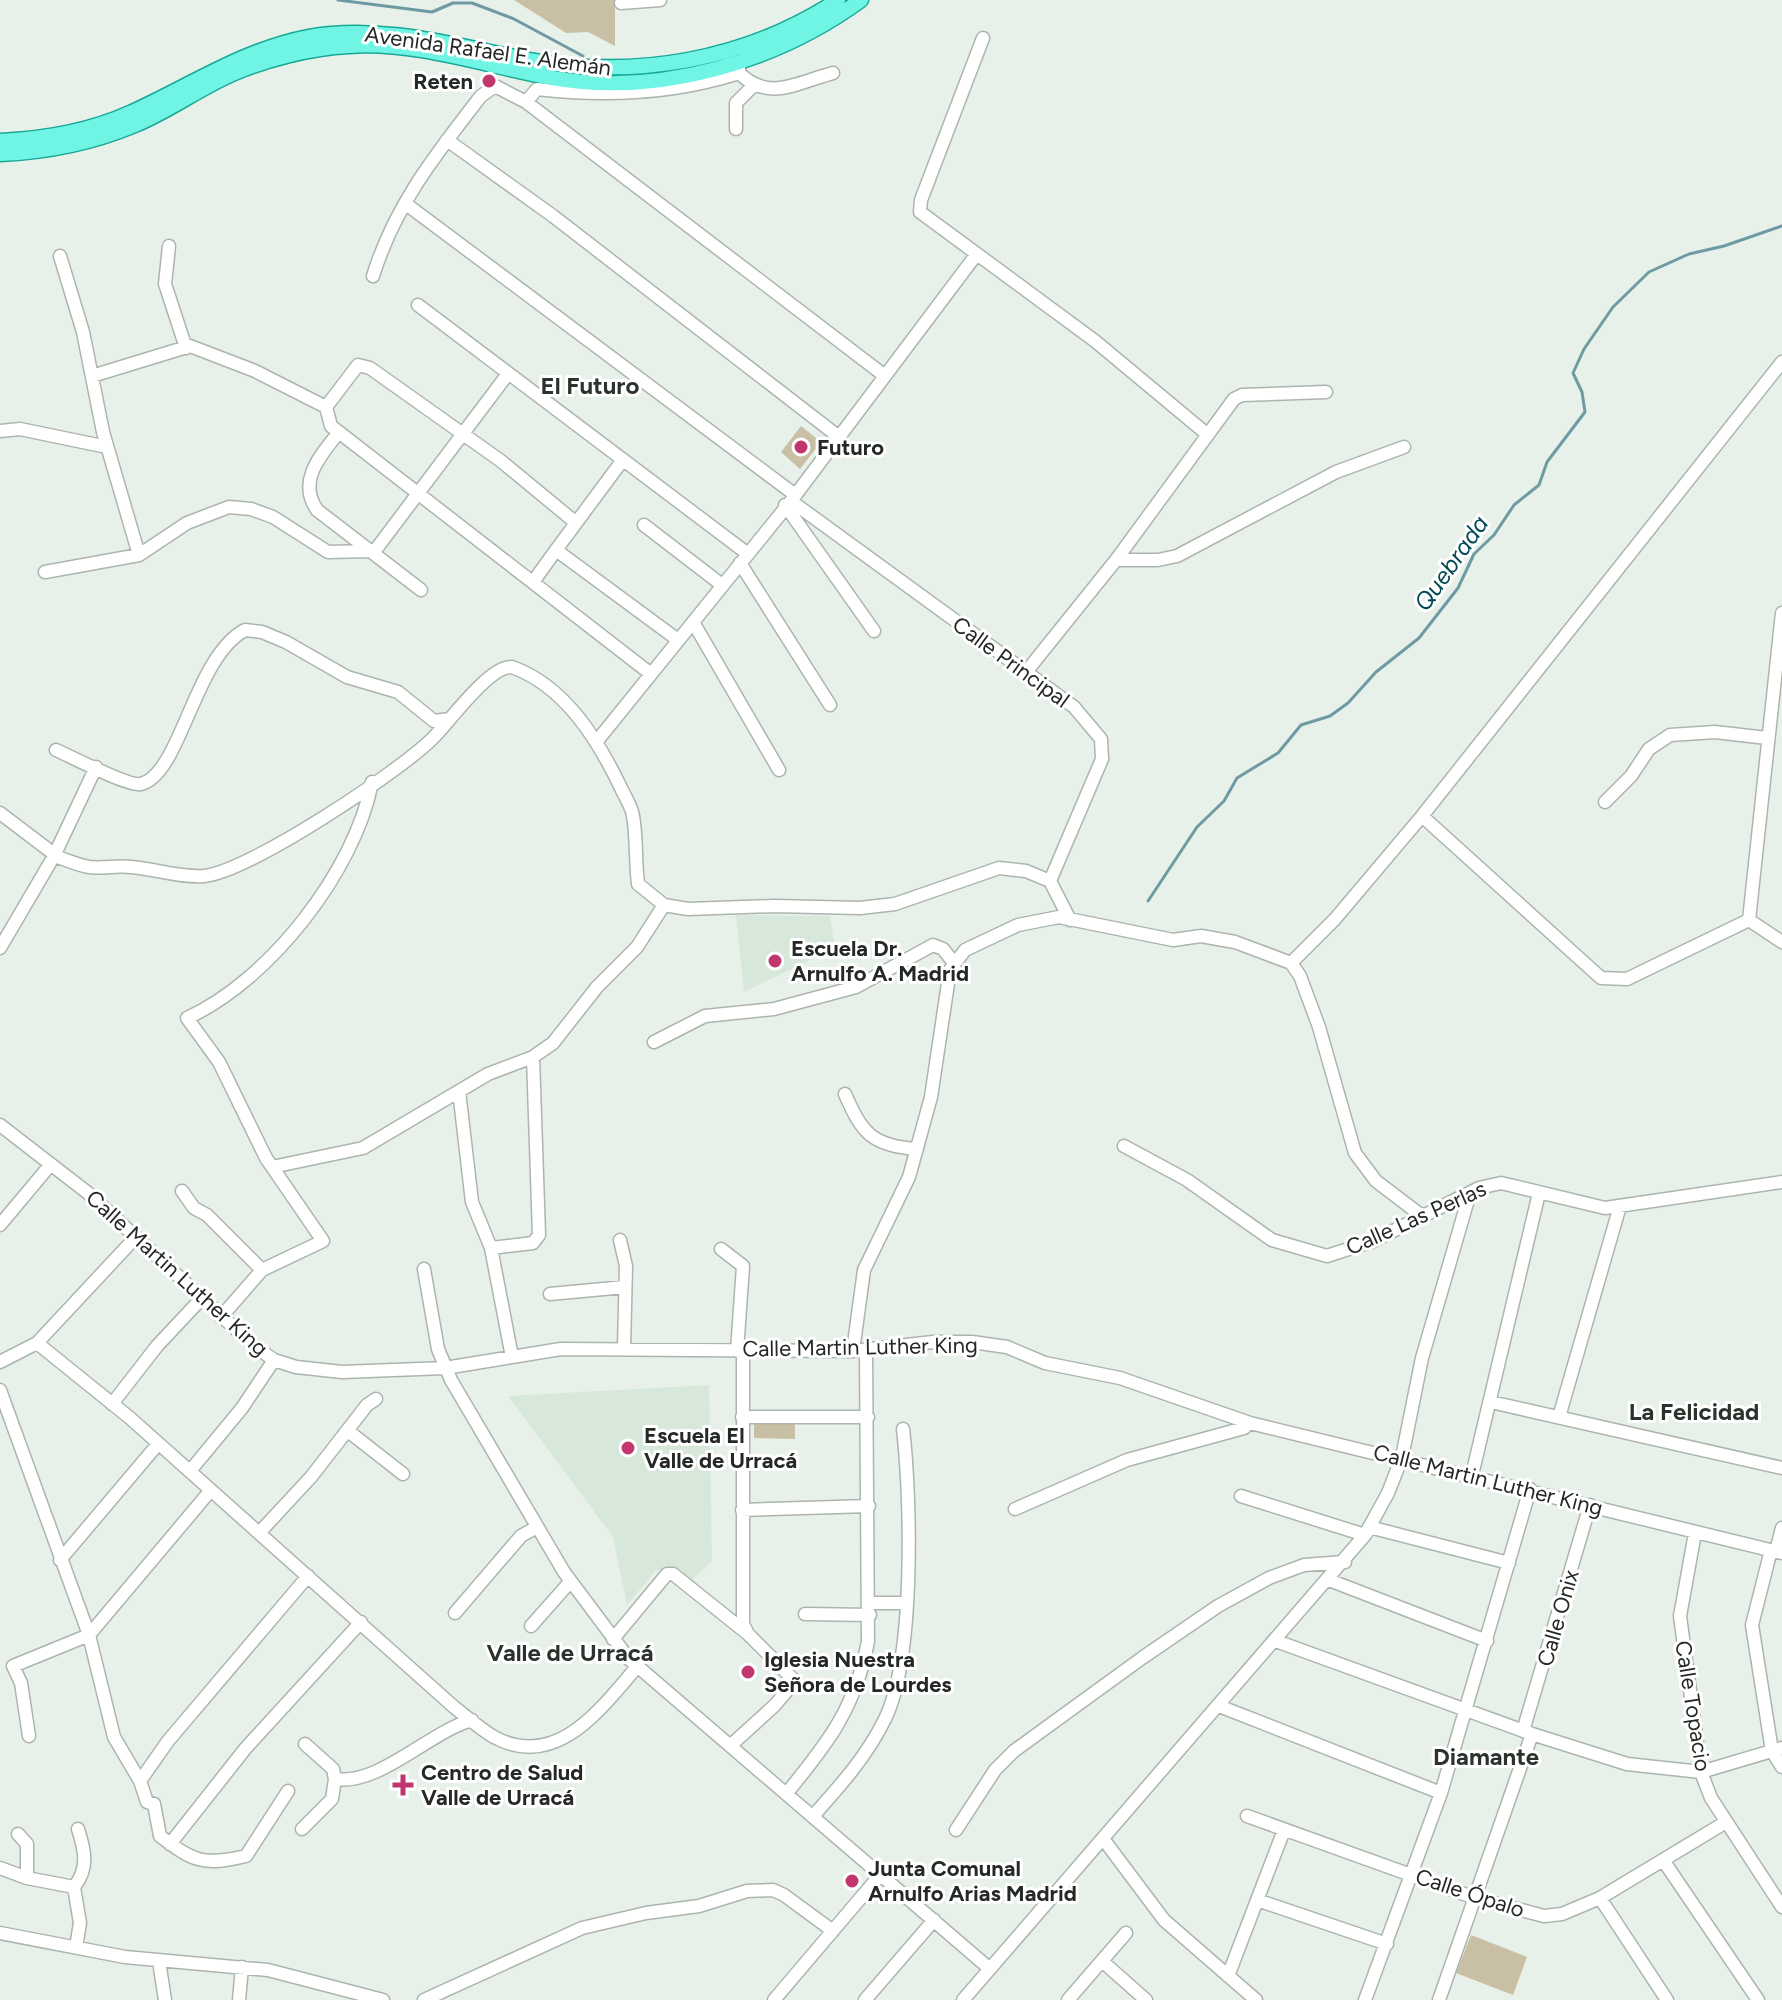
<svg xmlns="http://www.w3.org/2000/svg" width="1782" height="2000" viewBox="0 0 1782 2000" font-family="Figtree,sans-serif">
	<rect width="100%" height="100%" fill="#e8f1e9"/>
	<path fill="#d7e7da" d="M736 915 830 916 835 948 744 992Z
		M709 1385 712 1561 689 1583 674 1571 656 1570 627 1605 613 1537 508 1396Z"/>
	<path fill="#c8bfa5" d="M514 0H615V46L588 32 566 33Z
		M801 426 821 442 800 469 781 452Z
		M754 1418 795 1419V1439L754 1438Z
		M1471 1935 1527 1957 1513 1995 1456 1973Z"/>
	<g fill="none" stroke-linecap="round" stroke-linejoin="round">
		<path stroke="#6e9ba3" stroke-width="3" d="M338 0 432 12 453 3H472L514 19 583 56
			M1148 901 1197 827 1224 801 1237 778 1278 753 1301 725 1330 716 1348 703 1376 672 1419 638 1458 588 1474 554 1494 535 1514 505 1539 485 1547 462 1585 412 1582 392 1573 373 1584 349 1613 307 1649 272 1689 254 1724 246 1782 226"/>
		<g stroke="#acb5ad" stroke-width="15">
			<path id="minor" d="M621 3 660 0
				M983 38 921 200 920 212 1095 341 1208 435
				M739 66V73C769 102 796 83 833 73
				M526 102 537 89C605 97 673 94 739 73
				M736 129V103L753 86
				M447 140 553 216 839 437
				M406 204 794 494
				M169 246 165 284 186 348
				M60 256 83 332 103 432 139 555
				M373 276C395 205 436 154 481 96L495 86 526 102 885 376
				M418 305 748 554
				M92 376 190 346 255 371 326 407
				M0 431 20 429 107 447
				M339 432C320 456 297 481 317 510L421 590
				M791 501 1074 707 1101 739 1102 759 1050 881
				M785 505 874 631
				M575 522 501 461 370 368 358 365 326 407 331 426 651 674
				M644 525 722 585
				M556 550 622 461
				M1116 560H1158L1177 556 1336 472 1404 447
				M740 563 830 705
				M45 572 139 555 187 523 229 507 251 509 273 517 328 552 370 551 377 548 507 375
				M533 582 556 550 678 640
				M693 622 779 770
				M1026 672 1116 560 1234 399 1242 395 1326 392
				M597 741 791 501 976 255
				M56 750C72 757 129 787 141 784 181 774 194 657 245 630L262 632 286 642 347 677 398 692 434 721 450 719
				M1605 802 1631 776 1649 749 1670 735 1715 732 1767 738
				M0 813 54 854
				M1422 816 1601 978 1627 979 1749 920
				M54 856C65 859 77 865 89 867 103 869 117 865 131 867 155 869 181 878 204 876 250 871 399 772 433 738 450 721 490 665 512 667 565 686 598 740 621 788 625 797 632 807 633 816 637 837 635 861 638 884L664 905 688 909 774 906 860 908 895 904 999 868 1026 871 1050 881 1070 920
				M1749 920 1782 613
				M1749 920 1782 942
				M0 948 54 856 96 767
				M1291 963 1335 919 1422 816 1782 362
				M654 1042 705 1016 774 1009 856 987 933 945 943 949 954 963
				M459 1091 472 1202 491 1248 512 1357
				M845 1094C862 1133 872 1146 917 1149
				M0 1125 88 1193 253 1345 274 1360 296 1367 342 1372 445 1368 561 1349 853 1351 933 1342H972L1007 1347 1045 1363 1120 1378 1250 1423 1782 1553
				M1124 1146 1187 1180 1272 1240 1327 1256 1373 1241 1479 1188 1501 1183 1605 1208 1782 1182
				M272 1167 363 1148 488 1074 533 1057 553 1043 597 987 637 947 664 905
				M182 1191 194 1208 207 1215 262 1270
				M0 1225 51 1164
				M620 1240 626 1266 624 1348
				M491 1248 533 1243 539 1235 533 1057
				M721 1249 743 1266 737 1351
				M424 1269 438 1349 451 1380 564 1572 629 1659 990 1969
				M550 1294 625 1287
				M221 1317 262 1270 323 1241 266 1158 219 1062 187 1018C269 981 355 871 372 782
				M37 1343 130 1418 454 1707C467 1717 480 1729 494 1737 557 1771 601 1708 637 1667
				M743 1351V1624L748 1634
				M853 1351 864 1270 909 1177 931 1097 950 970 965 950 1018 925 1059 917 1173 940 1201 936 1235 942 1291 963 1300 976 1319 1027 1355 1153 1376 1181 1422 1216
				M0 1362 37 1343 135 1238
				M0 1390 89 1635 114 1737 140 1781 147 1802 154 1804 160 1836C194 1862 204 1866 246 1856L288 1791
				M1491 1402 1782 1468
				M112 1404 157 1346 202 1298
				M742 1417H868
				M1559 1417 1620 1206
				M348 1431 403 1474
				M190 1471 242 1408 274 1360
				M1472 1475 1539 1193
				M1241 1496 1365 1535
				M1015 1509 1127 1460 1244 1428 1250 1423
				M742 1510 869 1506
				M1369 1527 1509 1563
				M259 1533 311 1477 367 1405 376 1399
				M1695 1533 1680 1616 1701 1772 1711 1798 1782 1907
				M1771 1550 1752 1625 1772 1751 1782 1767
				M1776 1551 1782 1528
				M60 1560 158 1444
				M1329 1580 1487 1641
				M870 1603H906
				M455 1613 521 1536 537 1527
				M805 1614 870 1615
				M531 1626 570 1582
				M613 1639 667 1574H673L748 1634 795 1681 775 1705 730 1746
				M1276 1641 1532 1734 1627 1764 1701 1772 1782 1748
				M1219 1706 1441 1793
				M1523 1731 1590 1505
				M29 1736 21 1683 13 1666 89 1635 211 1490
				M305 1744 333 1769 335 1779C379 1786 429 1732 472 1720
				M140 1781 168 1741 308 1576
				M786 1794C828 1743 856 1707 868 1641L866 1351
				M813 1816C840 1786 867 1756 885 1719 915 1658 911 1497 903 1429
				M1247 1816 1475 1898 1544 1916 1562 1914 1600 1898 1726 1822
				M302 1829 332 1799 335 1779
				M956 1830 995 1770 1014 1751 1142 1658 1218 1606 1269 1578 1304 1565 1345 1562
				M18 1834 27 1844V1878
				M1104 1840 1164 1920 1256 2000
				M170 1844 245 1749 361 1622
				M1663 1860 1758 2000
				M0 1868 27 1878 74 1887 80 1923 76 1947
				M74 1887C89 1868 85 1851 78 1829
				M1600 1898 1667 2000
				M1257 1900 1387 1944
				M0 1933 125 1957 268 1970 383 2000
				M159 1961 165 2000
				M1102 1961 1146 2000
				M1228 1976 1284 1830
				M239 2000 242 1967
				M424 2000 582 1928 646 1913 699 1906 747 1891 773 1890 784 1895 833 1931
				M774 2000 881 1874
				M865 2000 934 1920
				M963 2000 1365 1535 1388 1493 1402 1457 1422 1358 1470 1193
				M1068 2000 1126 1933
				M1365 2000 1441 1793 1530 1489
				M1439 2000 1532 1734"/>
		</g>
		<g stroke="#18a996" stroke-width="17">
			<path id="major" d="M0 141C44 139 90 131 130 113 190 86 242 50 308 37 380 24 453 45 524 59 633 80 745 61 838 0
				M0 154C47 152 92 143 135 125 169 111 198 89 232 74 267 59 310 48 349 46 416 41 487 66 552 78 658 97 776 62 861 0"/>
		</g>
		<use href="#minor" stroke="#fff" stroke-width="12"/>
		<use href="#major" stroke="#70f5e5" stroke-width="14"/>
	</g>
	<g fill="#c1366d" stroke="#fff" stroke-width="3">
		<circle cx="489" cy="81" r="8"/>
		<circle cx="801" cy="447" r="8"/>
		<circle cx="775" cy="961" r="8"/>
		<circle cx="628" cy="1448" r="8"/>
		<circle cx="748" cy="1672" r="8"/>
		<path d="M399 1773h8v8h8v8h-8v8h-8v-8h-8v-8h8z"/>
		<circle cx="852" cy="1881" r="8"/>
	</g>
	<g text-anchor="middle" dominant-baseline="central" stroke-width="6" stroke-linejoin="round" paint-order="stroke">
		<g font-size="22" fill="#252926" stroke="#fff">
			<text transform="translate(488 51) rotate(8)">Avenida Rafael E. Alemán</text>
			<text transform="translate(1011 662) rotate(36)">Calle Principal</text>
			<text transform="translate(1416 1218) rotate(-24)">Calle Las Perlas</text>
			<text transform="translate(177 1273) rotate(42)">Calle Martin Luther King</text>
			<text transform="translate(860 1347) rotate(-1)">Calle Martin Luther King</text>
			<text transform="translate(1488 1480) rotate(14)">Calle Martin Luther King</text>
			<text transform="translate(1558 1618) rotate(-74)">Calle Onix</text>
			<text transform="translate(1693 1706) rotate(81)">Calle Topacio</text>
			<text transform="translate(1470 1893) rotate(18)">Calle Ópalo</text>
		</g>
		<g font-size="22" font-weight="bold" fill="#252926" stroke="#fff" text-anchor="start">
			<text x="473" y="81" text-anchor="end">Reten</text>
			<text x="817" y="447">Futuro</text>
			<text x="791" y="948">Escuela Dr.<tspan x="791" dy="25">Arnulfo A. Madrid</tspan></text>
			<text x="644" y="1435">Escuela El<tspan x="644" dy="25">Valle de Urracá</tspan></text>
			<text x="764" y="1659">Iglesia Nuestra<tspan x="764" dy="25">Señora de Lourdes</tspan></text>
			<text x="421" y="1772">Centro de Salud<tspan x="421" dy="25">Valle de Urracá</tspan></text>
			<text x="868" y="1868">Junta Comunal<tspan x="868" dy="25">Arnulfo Arias Madrid</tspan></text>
		</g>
		<g font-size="24" font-weight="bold" fill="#2c332d" stroke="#fff">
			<text x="590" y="385">El Futuro</text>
			<text x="1694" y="1411">La Felicidad</text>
			<text x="570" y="1652">Valle de Urracá</text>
			<text x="1486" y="1756">Diamante</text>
		</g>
		<g font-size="24" font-style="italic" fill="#014954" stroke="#fff">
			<text transform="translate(1451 563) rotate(-55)">Quebrada</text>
		</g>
	</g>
</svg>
